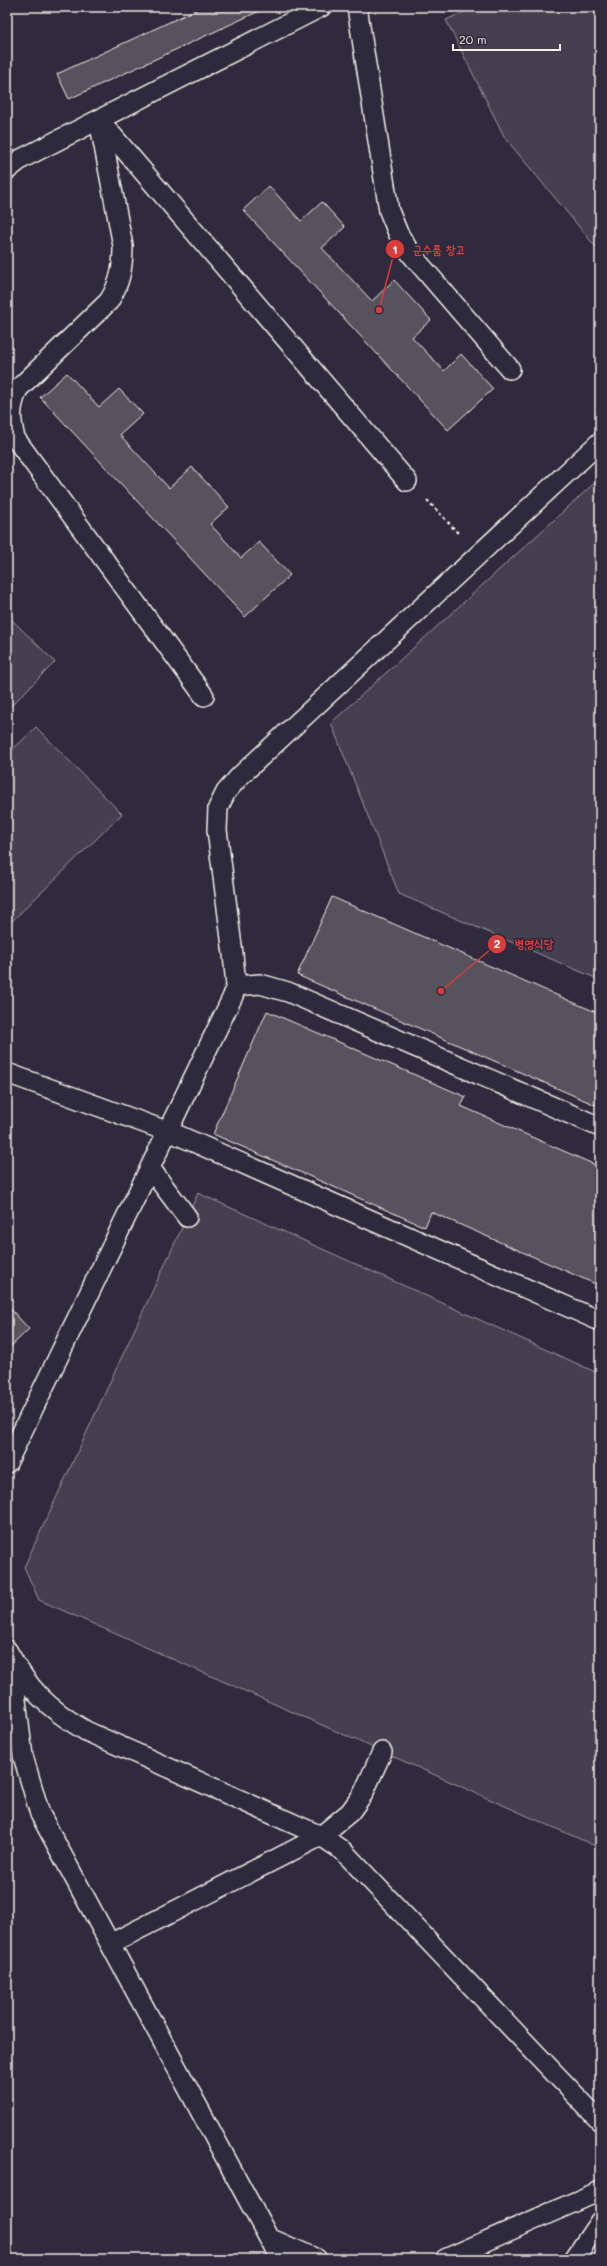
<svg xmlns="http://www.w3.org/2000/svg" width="607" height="2266" viewBox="0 0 607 2266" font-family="Mali,'Poor Story',sans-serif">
	<rect width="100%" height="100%" fill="#2f2a3d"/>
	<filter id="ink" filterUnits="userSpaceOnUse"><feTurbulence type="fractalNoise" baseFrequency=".025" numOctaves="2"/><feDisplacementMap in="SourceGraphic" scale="8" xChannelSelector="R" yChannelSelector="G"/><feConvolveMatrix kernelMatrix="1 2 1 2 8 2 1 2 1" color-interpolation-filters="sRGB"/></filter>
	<g filter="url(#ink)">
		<path fill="#454050" stroke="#9c989c" d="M475 7H600V252L505 138 446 20Z
			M600 478V980L399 894 331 723Z
			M7 615 55 662 7 710Z
			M36 727 122 814 7 926V755Z
			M198 1193 600 1374V1848L39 1600 24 1567Z"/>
		<path fill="#56525f" stroke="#f4f1e8" d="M202 7H268L69 99 57 74Z
			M269 186 301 221 322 202 345 227 322 248 372 301 394 280 431 320 412 337 444 371 461 354 493 389 448 430 243 210Z
			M67 373 99 407 119 389 143 414 120 435 169 488 192 467 229 507 210 524 241 558 259 542 290 575 245 617 40 397Z
			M332 897 600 1014V1107L297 975Z
			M267 1011 466 1097 461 1106 600 1167V1286L431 1212 425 1227 213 1134Z
			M7 1305 29 1329 7 1350Z"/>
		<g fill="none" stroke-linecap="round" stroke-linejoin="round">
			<g stroke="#f4f1e8" stroke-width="22">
				<path id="lane" d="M357 7 389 211 398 233 411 254 510 369
					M99 120 123 246C123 268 120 283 109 301L18 389C10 408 10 417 15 438L204 696
					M100 121 407 481
					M7 170 21 159 321 7
					M236 986 260 984 288 992 600 1127
					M7 1073 180 1136 600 1321
					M150 1168 187 1217
					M7 1463 233 996 236 986 233 954 217 830 218 808 226 792 240 776 600 442
					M7 1650C29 1690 47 1708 86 1731L321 1836 343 1851 600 2121
					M11 1660 23 1756 40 1814 280 2259
					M110 1944 321 1836 350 1812 363 1794 382 1752
					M269 2238 317 2259
					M445 2259 600 2191
					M574 2259 600 2221"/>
			</g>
			<path stroke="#f4f1e8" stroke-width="2.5" stroke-dasharray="3 3" stroke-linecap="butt" d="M427 500 459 534"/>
			<use href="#lane" stroke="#2f2a3d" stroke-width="19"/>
		</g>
	</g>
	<path fill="none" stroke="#d93c3b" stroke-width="1.5" d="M379 310L395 249M441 991L497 944"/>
	<g fill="#d93c3b" stroke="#2f2a3d" stroke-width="1.5">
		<circle cx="379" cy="310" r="4"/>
		<circle cx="441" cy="991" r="4"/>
		<circle cx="395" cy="249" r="10"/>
		<circle cx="497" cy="944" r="10"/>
	</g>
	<g font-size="12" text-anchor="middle" font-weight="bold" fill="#fff">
		<text x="395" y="254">1</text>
		<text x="497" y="948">2</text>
	</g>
	<g font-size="12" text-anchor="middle" font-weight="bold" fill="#d93c3b" stroke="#2f2a3d" stroke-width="3.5" stroke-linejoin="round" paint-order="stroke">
		<text x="439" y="254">군수품 창고</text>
		<text x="534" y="948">병영식당</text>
	</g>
	<rect width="607" height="2266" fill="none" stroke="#2f2a3d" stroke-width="24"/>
	<rect x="12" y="12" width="583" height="2242" fill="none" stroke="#f4f1e8" stroke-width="1.5" filter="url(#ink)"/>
	<path d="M453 44v6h107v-6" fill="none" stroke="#f4f1e8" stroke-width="2"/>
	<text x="459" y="44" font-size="12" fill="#f4f1e8" stroke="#2f2a3d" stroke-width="3" paint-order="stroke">20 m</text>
</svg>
